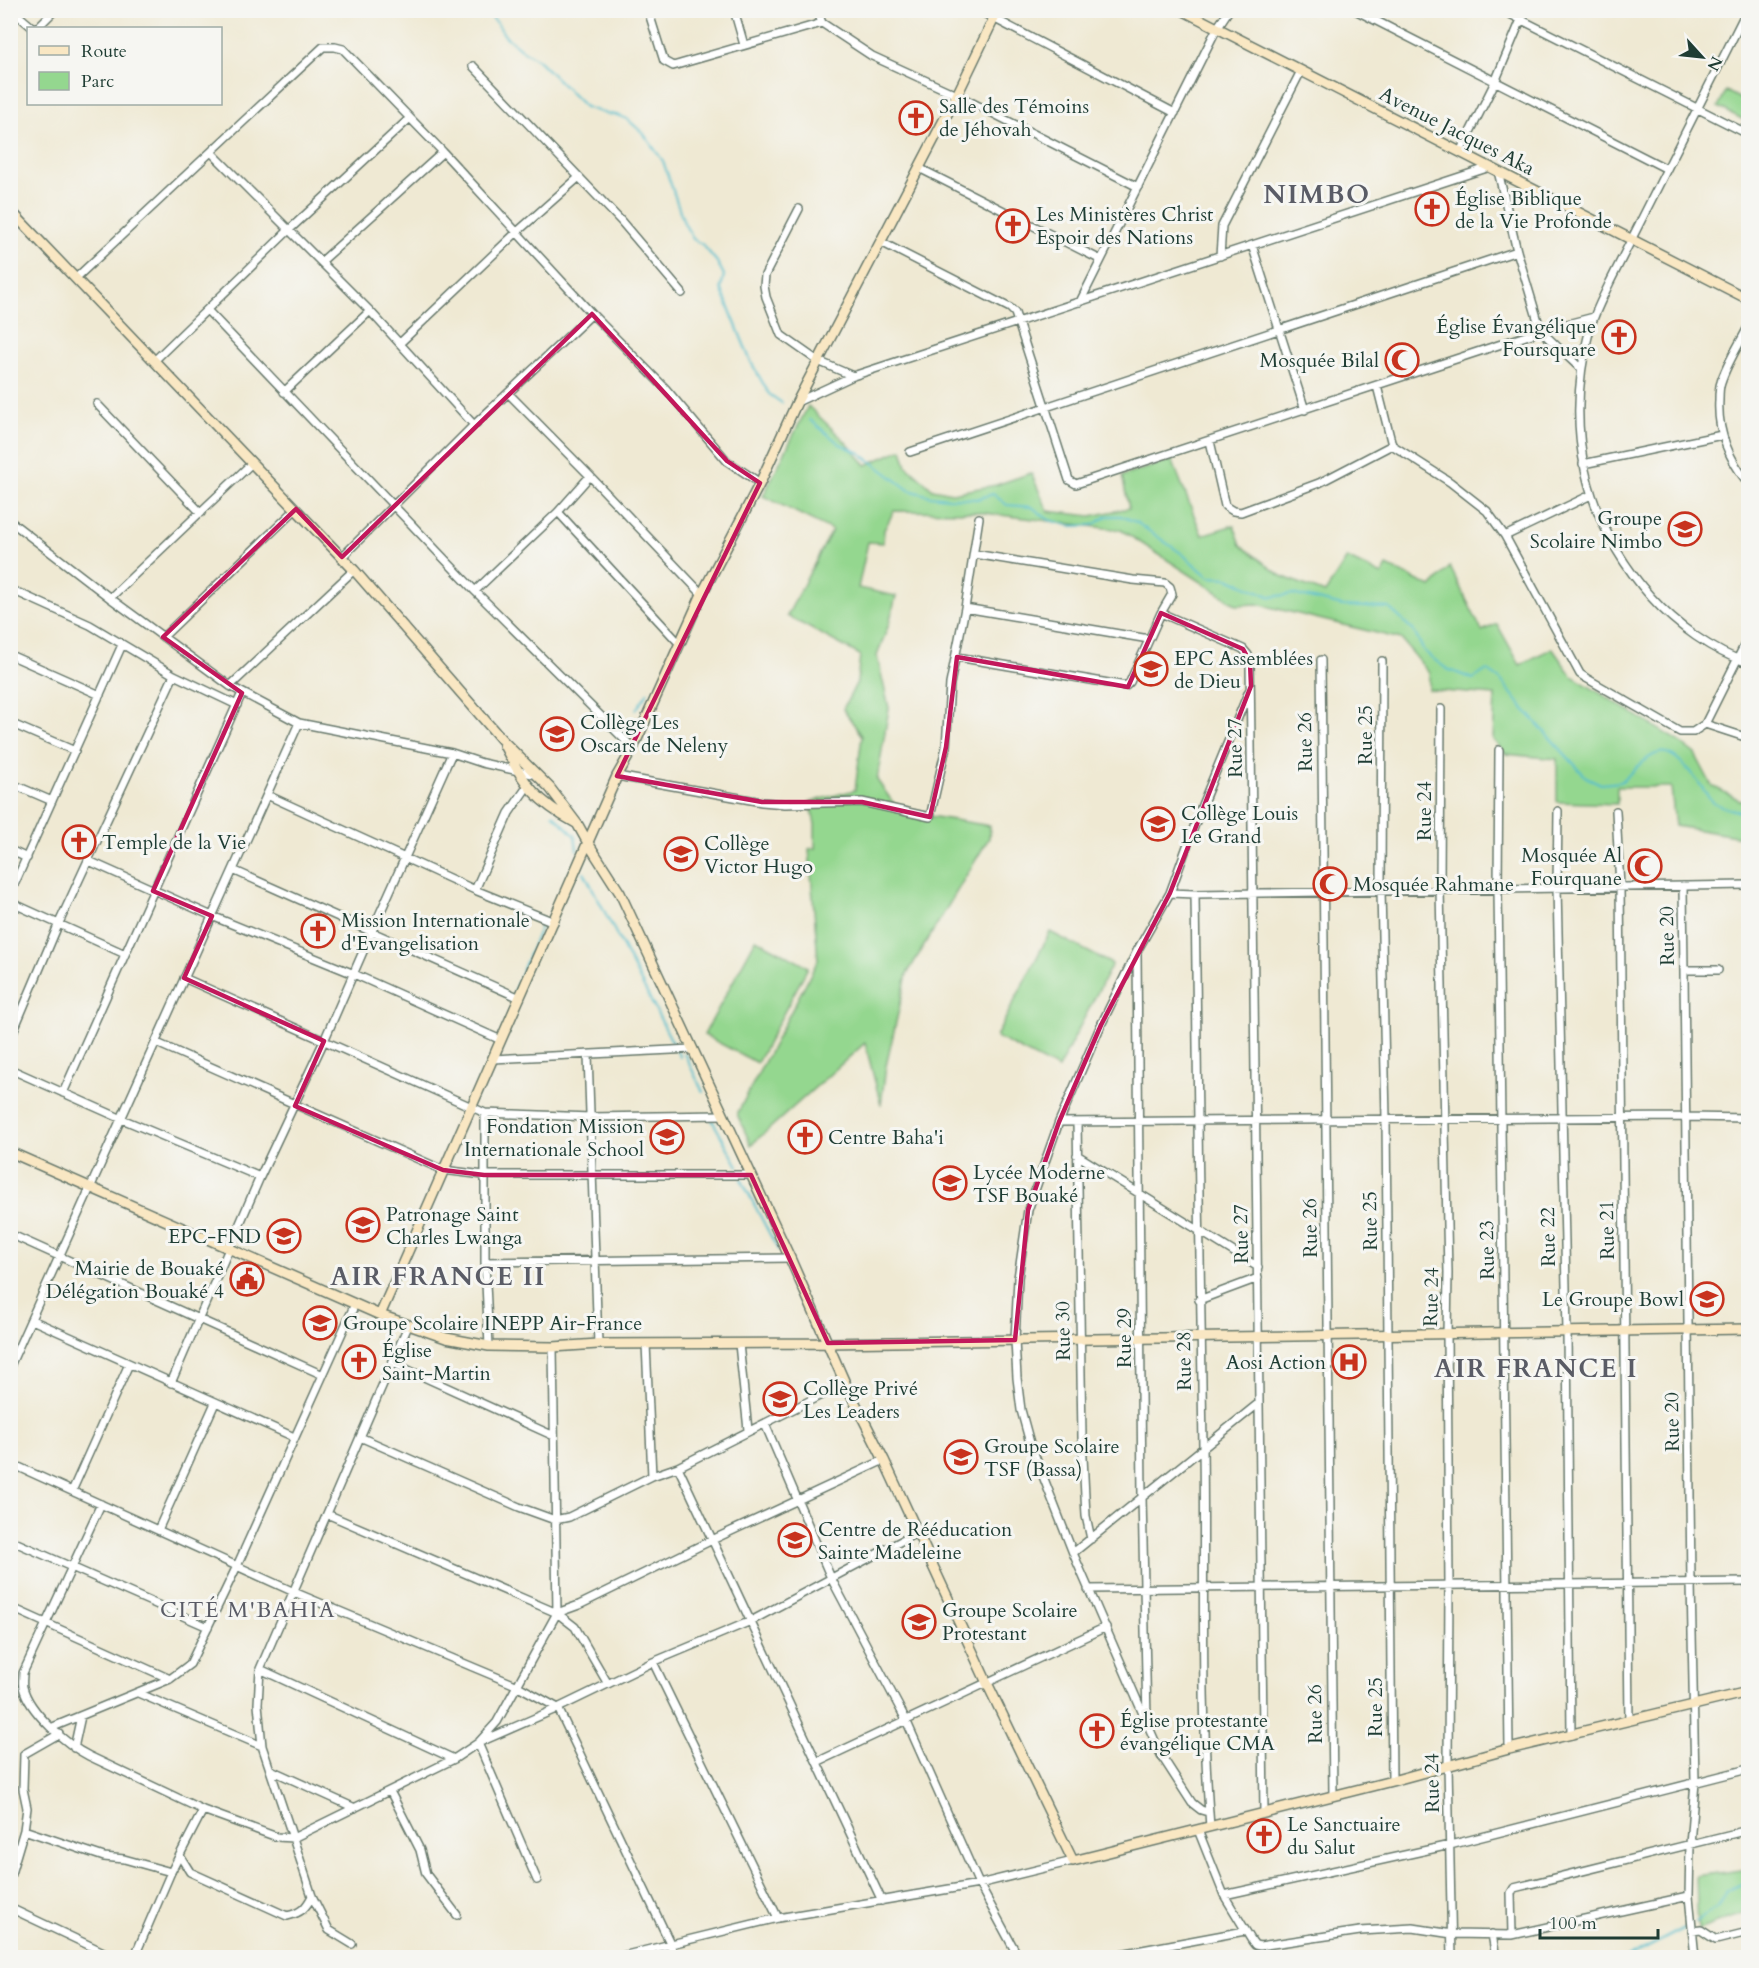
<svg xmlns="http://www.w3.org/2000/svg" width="1759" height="1968" viewBox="0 0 1759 1968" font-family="Cardo,serif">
	<rect width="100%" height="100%" fill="#f6f6f2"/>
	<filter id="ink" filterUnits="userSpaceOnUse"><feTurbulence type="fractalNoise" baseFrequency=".0167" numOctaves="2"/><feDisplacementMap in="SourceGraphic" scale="12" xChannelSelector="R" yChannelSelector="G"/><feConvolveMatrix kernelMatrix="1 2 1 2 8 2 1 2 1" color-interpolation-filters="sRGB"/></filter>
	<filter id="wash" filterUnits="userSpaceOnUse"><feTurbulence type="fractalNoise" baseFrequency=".008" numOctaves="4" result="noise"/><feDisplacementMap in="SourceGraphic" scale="24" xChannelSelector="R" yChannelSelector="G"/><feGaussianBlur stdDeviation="1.35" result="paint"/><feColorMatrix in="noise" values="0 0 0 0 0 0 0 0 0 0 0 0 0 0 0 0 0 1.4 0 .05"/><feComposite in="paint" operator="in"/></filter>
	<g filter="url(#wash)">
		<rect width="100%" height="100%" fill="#efe9d3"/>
		<path fill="#94d78f" stroke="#5a8a62" stroke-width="1.5" d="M1726 91 1748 103V122L1718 107Z
			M808 406 845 441 866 465 902 449 907 466 933 489 952 493 996 485 1031 473 1048 511 1091 516 1129 508 1122 476 1172 460 1202 535 1234 525 1241 545 1281 576 1325 593 1347 558 1382 575 1387 566 1431 587 1450 567 1482 631 1497 624 1520 665 1552 648 1572 676 1678 741 1695 754 1712 786 1748 804V838L1675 826 1671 787H1617V804L1557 802V759L1506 754 1493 740 1495 695 1429 690V673L1401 639 1257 604 1237 605 1121 530 976 512 894 511 884 530 883 543 868 542 858 588 896 596 889 624 877 656 889 708 877 780 899 811 990 826 989 838 907 974 886 1066 881 1105 865 1043 751 1145 737 1114 818 960 809 849 815 848V824L810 802 855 790 862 736 843 709 857 682 860 655 787 616 832 530 763 496Z
			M1050 932 1112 964 1058 1069 996 1037Z
			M756 939 808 967 757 1063 704 1035Z
			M1748 1869V1912L1698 1930 1696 1876Z"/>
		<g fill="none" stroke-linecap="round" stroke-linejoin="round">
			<path stroke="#52bdcd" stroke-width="2" d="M485 10 497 23 505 36 522 50 538 60 585 107 607 114 617 115 627 119 643 133 663 161 684 223 693 239 703 245 717 262 724 275 721 288 751 362 769 394 782 403
				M810 420 840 444 860 453 909 490 930 496 949 498 977 499 993 494 1007 505 1032 507 1049 520 1072 526 1093 525 1107 516H1121L1136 522 1181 553 1209 577 1228 578 1271 597 1292 594 1343 606 1389 608 1413 630 1424 651 1436 661 1447 669 1473 679 1487 670 1500 679 1522 707 1586 777 1601 784 1621 782C1659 747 1664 738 1699 783 1703 789 1708 797 1713 802 1722 808 1738 811 1748 814
				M636 710 648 692
				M553 814 575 836
				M575 835 577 850
				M584 872 680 1057
				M514 991 541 926
				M684 1053 703 1092
				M712 1120 738 1166
				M741 1179 778 1250
				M1696 1922 1717 1907 1726 1891 1748 1881
				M1627 1958 1687 1927"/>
		</g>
	</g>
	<g filter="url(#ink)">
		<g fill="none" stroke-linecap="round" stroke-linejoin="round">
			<g stroke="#68796c" stroke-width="10">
				<path id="street" d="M12 10 33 28 39 26 55 10
					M648 10 664 61 673 66 822 23
					M734 10 744 45
					M817 10 822 23 872 56 957 95 1138 187
					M978 10 1175 113
					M1355 10 1667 169
					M1502 10 1748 134
					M1747 10 1610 282C1603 297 1595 312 1590 328 1564 427 1583 520 1651 597 1676 625 1712 651 1748 663
					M473 66 621 221 682 293
					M211 152 370 311 474 425
					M1460 152 1495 82 1525 10
					M919 168 1101 260
					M1498 171 1517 251 1541 331 1581 369
					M799 209 765 275 764 286 766 297 781 335 818 361 853 376
					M881 242 1010 308 1015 313 1069 480 1076 484 1541 331 1594 317
					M1252 245 1305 410
					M1220 256 1222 226 1301 71
					M322 261 443 152
					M76 278 323 47H335L343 49 443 152 592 314 666 389 727 461 760 483
					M1080 302 1217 28 1229 10
					M207 310 475 591 633 748
					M1748 327C1739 345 1727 363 1721 382 1719 387 1719 395 1719 400 1717 432 1729 459 1748 483
					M400 343 517 232 578 178
					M155 360 290 229 410 118
					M1377 386 1392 445 1450 482 1487 511 1505 536 1580 674 1586 678 1680 732H1693L1705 724 1748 638
					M284 392 370 311
					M508 393 590 476 702 594
					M797 402 853 376 1490 167
					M97 404 201 513
					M1210 441 1225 506 1233 511 1241 512 1319 483 1392 445
					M910 452 1517 251
					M1583 464 1722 435
					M558 512 679 643
					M10 521 110 598 230 686 299 723 452 753 482 763 537 775
					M1505 536 1591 495
					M342 557 474 425 592 314
					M10 589 90 625 174 675 237 705
					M475 591 558 512 590 476
					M110 598 252 463
					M10 599 14 591
					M965 608 1149 639
					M1161 613 1243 649 1248 655 1250 662 1264 1813
					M163 637 296 509
					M10 655 100 695
					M957 657 1126 686 1130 682 1161 613 1172 594 1170 587 1165 583 1133 580 974 554
					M1321 660 1333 1796
					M1382 661 1381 890 1386 1119 1392 1781
					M230 686 354 570
					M1441 709 1440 889 1448 1273 1447 1334 1449 1585 1448 1765 1452 1958
					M10 723 75 751
					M1705 724 1748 738
					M1499 750 1498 890 1509 1749
					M617 776 762 802 785 804 862 802 930 817 946 747 950 684 965 608 979 518
					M10 783 52 801
					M267 795 475 890 554 922
					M1558 811 1557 888 1567 1332 1571 1735
					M1616 811 1620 887 1629 1721
					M10 850 27 858
					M89 861 212 916 354 974 501 1040
					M233 870 520 998
					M1683 886 1691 1583 1695 1782 1690 1844 1689 1896 1695 1958
					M475 890 509 813 527 787
					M1170 893 1195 894 1748 885
					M10 894 122 645
					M1195 894C1197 1078 1200 1263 1203 1447 1205 1573 1200 1700 1210 1827
					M10 902 125 954
					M1137 954 1142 1497 1147 1719
					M1684 970H1718
					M184 978 485 1113 590 1117 723 1115
					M10 1039 59 923 174 675
					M157 1043 443 1170 484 1175H751
					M588 1055 598 1344
					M493 1059 692 1049
					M10 1069 122 1119 260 1177
					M63 1093 242 693
					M485 1113V1262L489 1346
					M1059 1122 1686 1117 1748 1118
					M1077 1122 1082 1437 1086 1516 1091 1539
					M1077 1155 1258 1267
					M10 1234 323 1375
					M485 1262 790 1258
					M1199 1300 1258 1278
					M32 1320 294 1437
					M646 1344 652 1476
					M739 1344 748 1430
					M393 1363 554 1436
					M10 1366 299 723
					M171 1383 260 1177 324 1041 372 931 452 753
					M765 1424 831 1578 906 1720 979 1884 1019 1958
					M360 1437 519 1507 555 1520 569 1517 652 1476 678 1467 845 1383
					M10 1463 294 1592 518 1686 558 1708 671 1945 673 1958
					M678 1467 882 1901
					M72 1491 129 1364
					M101 1504 23 1673C23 1678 22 1683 23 1687 29 1712 67 1745 89 1756L203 1810 277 1837 293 1838 454 1759 478 1743 558 1708 653 1662 751 1621 918 1532
					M327 1514 557 1613 579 1605 712 1540 884 1460
					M158 1530 215 1403
					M10 1540 208 1627
					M1073 1553 1259 1403
					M1088 1589 1748 1582
					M10 1607 170 1679
					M557 1613 575 1627 608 1684
					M653 1662 778 1918
					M260 1669 454 1759
					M138 1693 262 1746
					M53 1727 170 1679 190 1664 237 1566 355 1304
					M74 1748 81 1716
					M817 1762 1106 1627
					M271 1770 355 1808
					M390 1791 420 1850 426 1874 457 1915
					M1208 1812 1201 1810 1192 1803 1161 1755 1073 1553 1030 1443 1021 1410 1017 1378 1015 1340 1018 1278 1028 1210 1059 1122 1101 1025 1137 951 1170 893 1202 805 1249 691
					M24 1830 104 1857 124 1859 171 1872
					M1198 1830 1224 1895 1252 1941 1255 1945 1260 1946 1360 1931 1413 1928 1452 1934 1512 1935 1689 1896
					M180 1856 190 1872 287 1916C301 1913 306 1908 312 1896
					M10 1877 24 1830 27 1808 23 1789 24 1754 59 1734
					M537 1880 478 1743 497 1722 557 1613 553 1347
					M1224 1895 1450 1845 1748 1769
					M10 1908 116 1958
					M1692 1931 1701 1930 1716 1940 1748 1932
					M1492 1934 1496 1958
					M1512 1935 1511 1893 1514 1888 1748 1830
					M352 1944 329 1930 312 1896 293 1838 262 1746 258 1704 260 1669 408 1326
					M134 1958 171 1872 203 1810
					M614 1958 778 1918 979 1884 1073 1861
					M1099 1958 1245 1931"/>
			</g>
			<g stroke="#68796c" stroke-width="12">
				<path id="secondary" d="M1182 10 1748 299
					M10 210 354 570 502 740 550 788 578 825 588 843 620 893 790 1258 845 1383 884 1460 987 1683 1073 1861 1392 1781 1509 1749 1748 1692
					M504 745C524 785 537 802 576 823
					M10 1152 380 1315 446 1338 489 1346 553 1347 598 1344 828 1343 1748 1329
					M380 1315 617 776 633 748 702 594 760 483 797 402 957 95 998 10"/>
			</g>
			<use href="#street" stroke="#fff" stroke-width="7"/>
			<use href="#secondary" stroke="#f9e7c3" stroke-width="9"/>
		</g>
	</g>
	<path fill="none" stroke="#c2185b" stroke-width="4.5" stroke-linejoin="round" d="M592 314 727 461 760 483 617 776 762 802H862L930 817 946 747 957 657 1128 687 1161 613 1243 649 1250 662 1251 686 1170 893 1101 1025 1059 1122 1028 1210 1015 1340 828 1343 751 1175H484L443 1170 295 1106 324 1041 184 978 212 916 153 891 242 693 163 637 296 509 342 557Z"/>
	<defs>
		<g id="church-ring" transform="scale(1.725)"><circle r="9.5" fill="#f6f6f2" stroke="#c8321e" stroke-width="1.5"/><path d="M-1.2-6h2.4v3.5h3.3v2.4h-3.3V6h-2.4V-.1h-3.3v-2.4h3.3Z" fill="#c8321e"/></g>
		<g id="mosque-ring" transform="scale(1.725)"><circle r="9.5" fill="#f6f6f2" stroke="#c8321e" stroke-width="1.5"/><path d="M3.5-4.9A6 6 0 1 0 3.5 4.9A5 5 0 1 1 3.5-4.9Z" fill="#c8321e"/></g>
		<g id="school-ring" transform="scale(1.725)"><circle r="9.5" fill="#f6f6f2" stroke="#c8321e" stroke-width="1.5"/><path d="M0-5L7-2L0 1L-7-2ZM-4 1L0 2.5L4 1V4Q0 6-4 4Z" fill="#c8321e"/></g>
		<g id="civic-ring" transform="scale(1.725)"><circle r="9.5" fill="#f6f6f2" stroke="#c8321e" stroke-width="1.5"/><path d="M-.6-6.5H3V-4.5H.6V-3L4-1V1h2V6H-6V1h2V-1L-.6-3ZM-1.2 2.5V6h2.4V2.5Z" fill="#c8321e"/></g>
		<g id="university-ring" transform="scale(1.725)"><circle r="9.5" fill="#f6f6f2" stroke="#c8321e" stroke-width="1.5"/><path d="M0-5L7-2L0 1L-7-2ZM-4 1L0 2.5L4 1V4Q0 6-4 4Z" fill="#c8321e"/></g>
		<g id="hospital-ring" transform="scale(1.725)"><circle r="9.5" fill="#f6f6f2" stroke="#c8321e" stroke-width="1.5"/><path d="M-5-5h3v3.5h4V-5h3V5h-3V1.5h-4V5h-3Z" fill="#c8321e"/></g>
	</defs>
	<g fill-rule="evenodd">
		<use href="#church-ring" x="916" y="118"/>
		<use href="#church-ring" x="1432" y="209"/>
		<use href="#church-ring" x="1013" y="226"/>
		<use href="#church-ring" x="1619" y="337"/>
		<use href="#mosque-ring" x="1402" y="360"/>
		<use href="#school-ring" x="1685" y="529"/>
		<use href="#school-ring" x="1151" y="669"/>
		<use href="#school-ring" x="557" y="734"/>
		<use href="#school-ring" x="1158" y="824"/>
		<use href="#church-ring" x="79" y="842"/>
		<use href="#school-ring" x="681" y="854"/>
		<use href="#mosque-ring" x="1645" y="866"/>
		<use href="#mosque-ring" x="1330" y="884"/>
		<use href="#church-ring" x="318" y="931"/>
		<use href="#school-ring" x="667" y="1137"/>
		<use href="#church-ring" x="805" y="1137"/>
		<use href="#school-ring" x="950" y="1183"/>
		<use href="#school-ring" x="363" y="1225"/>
		<use href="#school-ring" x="284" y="1236"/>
		<use href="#civic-ring" x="247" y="1279"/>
		<use href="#university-ring" x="1707" y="1299"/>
		<use href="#school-ring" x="320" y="1323"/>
		<use href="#church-ring" x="359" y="1362"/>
		<use href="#hospital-ring" x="1349" y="1362"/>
		<use href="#school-ring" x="780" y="1399"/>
		<use href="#school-ring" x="961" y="1457"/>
		<use href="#school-ring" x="795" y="1540"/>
		<use href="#school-ring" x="919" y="1622"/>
		<use href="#church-ring" x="1097" y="1731"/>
		<use href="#church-ring" x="1264" y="1836"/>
	</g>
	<g text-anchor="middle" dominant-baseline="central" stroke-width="6" stroke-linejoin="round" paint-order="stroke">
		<g font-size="20" fill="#1f3d34" stroke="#f6f6f2" text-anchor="start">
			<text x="939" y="106">Salle des Témoins<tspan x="939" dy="23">de Jéhovah</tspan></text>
			<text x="1455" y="198">Église Biblique<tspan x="1455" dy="23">de la Vie Profonde</tspan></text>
			<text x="1036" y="214">Les Ministères Christ<tspan x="1036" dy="23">Espoir des Nations</tspan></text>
			<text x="1596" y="326" text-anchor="end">Église Évangélique<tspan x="1596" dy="23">Foursquare</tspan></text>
			<text x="1379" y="360" text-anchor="end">Mosquée Bilal</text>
			<text x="1662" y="518" text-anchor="end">Groupe<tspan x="1662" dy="23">Scolaire Nimbo</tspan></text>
			<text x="1174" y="658">EPC Assemblées<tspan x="1174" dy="23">de Dieu</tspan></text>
			<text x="580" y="722">Collège Les<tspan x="580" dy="23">Oscars de Neleny</tspan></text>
			<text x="1181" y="813">Collège Louis<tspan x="1181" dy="23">Le Grand</tspan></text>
			<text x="102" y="842">Temple de la Vie</text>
			<text x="704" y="843">Collège<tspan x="704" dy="23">Victor Hugo</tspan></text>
			<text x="1622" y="855" text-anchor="end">Mosquée Al<tspan x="1622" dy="23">Fourquane</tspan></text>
			<text x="1353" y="884">Mosquée Rahmane</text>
			<text x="341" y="920">Mission Internationale<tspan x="341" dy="23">d'Evangelisation</tspan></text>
			<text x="644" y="1126" text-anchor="end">Fondation Mission<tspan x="644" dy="23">Internationale School</tspan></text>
			<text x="828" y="1137">Centre Baha'i</text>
			<text x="973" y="1172">Lycée Moderne<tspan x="973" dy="23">TSF Bouaké</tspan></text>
			<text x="386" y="1214">Patronage Saint<tspan x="386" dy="23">Charles Lwanga</tspan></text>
			<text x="261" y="1236" text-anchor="end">EPC-FND</text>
			<text x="224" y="1268" text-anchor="end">Mairie de Bouaké<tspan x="224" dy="23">Délégation Bouaké 4</tspan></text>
			<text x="1684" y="1299" text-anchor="end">Le Groupe Bowl</text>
			<text x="343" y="1323">Groupe Scolaire INEPP Air-France</text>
			<text x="382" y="1350">Église<tspan x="382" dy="23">Saint-Martin</tspan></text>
			<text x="1326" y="1362" text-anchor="end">Aosi Action</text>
			<text x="803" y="1388">Collège Privé<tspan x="803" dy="23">Les Leaders</tspan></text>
			<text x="984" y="1446">Groupe Scolaire<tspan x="984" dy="23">TSF (Bassa)</tspan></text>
			<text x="818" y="1529">Centre de Rééducation<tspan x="818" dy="23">Sainte Madeleine</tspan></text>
			<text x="942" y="1610">Groupe Scolaire<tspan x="942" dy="23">Protestant</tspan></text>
			<text x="1120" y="1720">Église protestante<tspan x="1120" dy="23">évangélique CMA</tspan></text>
			<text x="1287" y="1824">Le Sanctuaire<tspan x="1287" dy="23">du Salut</tspan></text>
		</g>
		<g font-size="20" fill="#1f3d34" stroke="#f6f6f2">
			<text transform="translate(1457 131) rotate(27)">Avenue Jacques Aka</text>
			<text transform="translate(1365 735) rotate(-90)">Rue 25</text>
			<text transform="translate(1305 742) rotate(-91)">Rue 26</text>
			<text transform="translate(1235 748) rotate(-91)">Rue 27</text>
			<text transform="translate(1424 811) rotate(-90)">Rue 24</text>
			<text transform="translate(1667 936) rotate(-91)">Rue 20</text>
			<text transform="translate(1370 1221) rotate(-91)">Rue 25</text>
			<text transform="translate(1310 1228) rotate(-91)">Rue 26</text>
			<text transform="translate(1607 1230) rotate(-91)">Rue 21</text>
			<text transform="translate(1241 1234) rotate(-91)">Rue 27</text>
			<text transform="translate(1548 1237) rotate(-91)">Rue 22</text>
			<text transform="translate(1487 1250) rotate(-91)">Rue 23</text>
			<text transform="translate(1431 1297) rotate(-89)">Rue 24</text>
			<text transform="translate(1063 1331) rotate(-91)">Rue 30</text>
			<text transform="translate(1124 1338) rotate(-90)">Rue 29</text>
			<text transform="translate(1184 1361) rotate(-91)">Rue 28</text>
			<text transform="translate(1672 1422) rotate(-91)">Rue 20</text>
			<text transform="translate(1375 1707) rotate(-90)">Rue 25</text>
			<text transform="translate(1315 1714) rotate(-91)">Rue 26</text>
			<text transform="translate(1432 1783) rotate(-91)">Rue 24</text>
		</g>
		<g font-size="22" letter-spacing="1.5" fill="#5a5c66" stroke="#f6f6f2">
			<text x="248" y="1610">CITÉ M'BAHIA</text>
		</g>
		<g font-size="26" font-weight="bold" letter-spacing="1.5" fill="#5a5c66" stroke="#f6f6f2">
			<text x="1317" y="194">NIMBO</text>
			<text x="438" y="1276">AIR FRANCE II</text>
			<text x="1536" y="1368">AIR FRANCE I</text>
		</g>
	</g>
	<rect width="1759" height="1968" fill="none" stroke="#f6f6f2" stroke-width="36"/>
	<rect x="27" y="27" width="195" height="78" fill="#f6f6f2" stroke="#a0aca6" stroke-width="1.5"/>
	<rect x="39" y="46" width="30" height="9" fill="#f9e7c3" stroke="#a0aca6" stroke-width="1.5"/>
	<text x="81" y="57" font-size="18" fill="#1f3d34">Route</text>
	<rect x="39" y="72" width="30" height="18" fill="#94d78f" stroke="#a0aca6" stroke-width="1.5"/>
	<text x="81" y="87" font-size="18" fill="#1f3d34">Parc</text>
	<g transform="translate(1702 57) rotate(117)" stroke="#f6f6f2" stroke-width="4.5" paint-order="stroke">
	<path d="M0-4.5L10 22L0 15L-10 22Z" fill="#1f3d34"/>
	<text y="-9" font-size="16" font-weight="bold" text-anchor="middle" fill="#1f3d34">N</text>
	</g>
	<path d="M1540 1929v9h118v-9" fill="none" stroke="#1f3d34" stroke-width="3"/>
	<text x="1549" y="1929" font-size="18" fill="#1f3d34" stroke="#f6f6f2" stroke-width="4.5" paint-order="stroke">100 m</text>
</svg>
